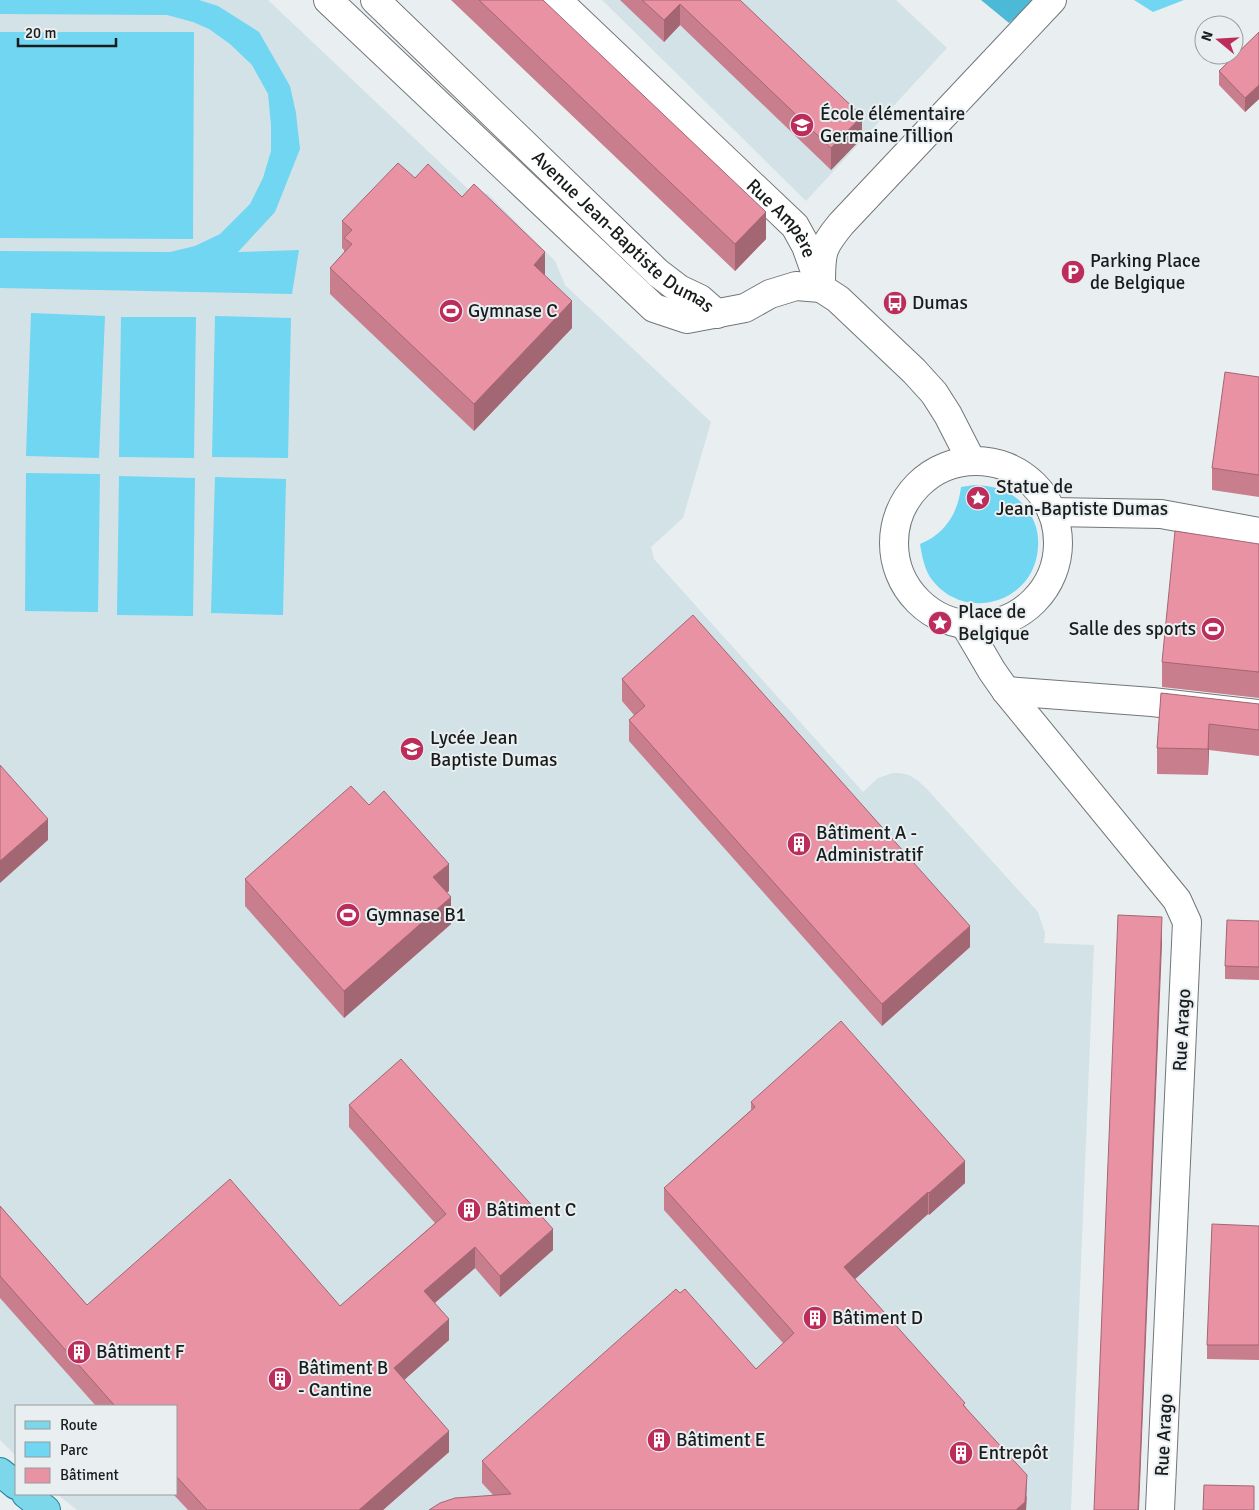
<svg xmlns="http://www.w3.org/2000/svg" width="1259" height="1510" viewBox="0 0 1259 1510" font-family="Signika,sans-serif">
	<rect width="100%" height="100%" fill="#e9eff1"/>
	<path fill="#d3e2e6" d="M0 0H268L468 189 488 194 555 261 565 285 711 422 683 518 651 547 654 559 863 792 878 778 893 773H900L909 775 917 780 927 789 1038 912 1045 933 1044 943 1094 945 1071 1510H77L57 1494H176V1406H16V1456L0 1440Z
		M602 0H896L947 48 806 201Z"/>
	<path fill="#70d6f1" d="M0 0H199L218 6 259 32 290 86 296 113 300 149 275 212 238 252 299 250 292 294 0 288V251L170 252 195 246 220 234 250 204 263 178 271 151V125L268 94 252 65 230 44 209 29 193 22 167 15 0 14Z
		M1134 0H1184L1153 12Z
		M0 32H194L193 239 0 238Z
		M31 313 105 316 99 458 26 456Z
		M215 316 291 318 288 458 212 457Z
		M121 317H196L194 458 119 457Z
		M26 473 100 474 98 612 25 611Z
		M119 476 195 478 193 616 117 615Z
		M215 477 286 479 283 615 211 613Z
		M974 485C997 486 1015 491 1029 512 1036 523 1039 534 1038 547 1035 604 962 624 930 577 924 567 922 556 920 544 945 534 958 513 961 487Z"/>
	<path fill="#4cbad6" d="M981 0H1037L1009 23Z"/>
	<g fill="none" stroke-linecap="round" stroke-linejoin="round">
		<g stroke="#717678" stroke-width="30">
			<g id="minor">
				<path d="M328 0 654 308 687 319 745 308 770 294 796 286 821 288"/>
				<path id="s1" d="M375 0 658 273 679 289 700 299 717 314"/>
				<path id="s2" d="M557 0 795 226 806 246 821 288 838 299 914 371 934 393 948 415 971 460"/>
				<path d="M821 282C821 252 822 247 841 224L1052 0"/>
				<circle cx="976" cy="543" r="82"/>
				<path d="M1052 512 1161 514 1259 532"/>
				<path d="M965 625 992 671 1006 691 1177 900 1187 922 1160 1510"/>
				<path d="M1006 691 1152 702 1259 714"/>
			</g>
		</g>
		<g stroke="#208499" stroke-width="30">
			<path id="major" d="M0 1472 16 1485
				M26 1494 46 1510"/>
		</g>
		<use href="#minor" stroke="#fff" stroke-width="28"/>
		<use href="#major" stroke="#7cd7eb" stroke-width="28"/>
	</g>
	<path fill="#c87e8d" d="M451 0H543L766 239 735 271Z
		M620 0H740L862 138 831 170 680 25 664 42Z
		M1259 32V99L1245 112 1219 85V71Z
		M415 178 545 276 572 328 474 431 330 294V268L344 252V250L342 248V221Z
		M1259 377V497L1212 490V468Z
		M1259 544V698L1162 687V662Z
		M622 679 970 947 882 1026 629 741V720L634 715 622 701Z
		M1161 693 1259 704V756L1209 750 1208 775 1157 774V748Z
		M369 805 449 891 447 892 451 924 344 1018 245 906V879Z
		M1259 921V980L1225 979V966Z
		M751 1102 965 1183 929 1215 928 1214 855 1279 965 1406 1027 1497 1026 1510H429L493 1495 482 1483V1461L756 1369 783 1343 664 1210V1188L751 1110Z
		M349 1105 553 1250 500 1297 475 1268 435 1303 449 1340 404 1380 449 1452 383 1510H188L173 1494H176V1406H96L0 1298V1206L87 1305 340 1306 435 1223 349 1127Z
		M1259 1226V1360L1207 1359V1345Z"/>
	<path fill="#a36673" d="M680 4V25L664 42V20Z
		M1259 85V99L1245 112V98Z
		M862 116V138L831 170V148Z
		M766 212V239L735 271V244Z
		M545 252V278L534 265Z
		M572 301V328L474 431V404Z
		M1209 724V750L1208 775V749Z
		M48 819V840L0 883V861Z
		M449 864V891L433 904V877Z
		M451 897V924L344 1018V991Z
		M1162 917V945L1139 1510H1138Z
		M970 926V947L882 1026V1004Z
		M965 1161V1183L929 1215V1193Z
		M928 1192V1214L844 1289V1267Z
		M553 1229V1250L500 1297V1276Z
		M475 1247V1268L424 1312V1291Z
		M449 1319V1340L394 1389V1368Z
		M449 1431V1452L383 1510H359Z
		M1027 1475 1026 1510H1016Z"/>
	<path fill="#e992a4" stroke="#a36673" d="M479 0H543L766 212 735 244Z
		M642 0H740L862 116 831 148 680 4 664 20Z
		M1259 32V85L1245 98 1219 71Z
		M398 163 415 178 428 164 462 197 474 184 545 252 534 265 572 301 474 404 330 268 352 244 344 238 352 230 342 221Z
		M1225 372 1259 377V475L1212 468Z
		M1175 531 1259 544V672L1162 662Z
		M693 615 970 926 882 1004 629 720 645 706 622 679Z
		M1161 693 1259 704V730L1209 724 1208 749 1157 748Z
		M0 765 48 819 0 861Z
		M351 786 369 805 384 791 449 864 433 877 451 897 344 991 245 879Z
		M1118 915 1162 917 1138 1510H1094Z
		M1227 920 1259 921V967L1225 966Z
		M841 1021 965 1161 929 1193 928 1192 844 1267 965 1403 963 1405 1027 1475 1025 1502 1016 1510H429L440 1503 455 1498 511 1494 482 1461 676 1289 680 1293 685 1289 756 1369 794 1333 664 1188 755 1107 751 1102Z
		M401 1059 553 1229 500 1276 475 1247 424 1291 449 1319 394 1368 449 1431 359 1510H207L176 1476V1406H115L0 1276V1206L87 1305 230 1179 340 1306 446 1214 349 1105Z
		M1212 1224 1259 1226V1345H1207Z
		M1204 1485 1254 1486V1510H1203Z"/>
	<defs>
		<g id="school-disc" transform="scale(1.25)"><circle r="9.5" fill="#bc2d5b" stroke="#e9eff1"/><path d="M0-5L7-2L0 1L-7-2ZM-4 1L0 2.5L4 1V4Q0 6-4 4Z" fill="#fff"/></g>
		<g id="parking-disc" transform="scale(1.25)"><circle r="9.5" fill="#bc2d5b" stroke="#e9eff1"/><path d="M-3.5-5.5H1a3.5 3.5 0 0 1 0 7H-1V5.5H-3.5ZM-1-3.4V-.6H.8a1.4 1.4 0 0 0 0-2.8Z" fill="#fff"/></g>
		<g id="bus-disc" transform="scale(1.25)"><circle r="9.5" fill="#bc2d5b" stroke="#e9eff1"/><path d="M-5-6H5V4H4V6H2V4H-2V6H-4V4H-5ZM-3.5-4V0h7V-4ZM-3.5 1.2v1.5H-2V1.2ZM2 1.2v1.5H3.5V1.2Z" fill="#fff"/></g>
		<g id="stadium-disc" transform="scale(1.25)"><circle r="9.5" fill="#bc2d5b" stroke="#e9eff1"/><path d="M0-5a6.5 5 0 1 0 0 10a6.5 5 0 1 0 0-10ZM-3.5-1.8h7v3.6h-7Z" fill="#fff"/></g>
		<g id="sight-disc" transform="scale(1.25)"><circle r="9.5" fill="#bc2d5b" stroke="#e9eff1"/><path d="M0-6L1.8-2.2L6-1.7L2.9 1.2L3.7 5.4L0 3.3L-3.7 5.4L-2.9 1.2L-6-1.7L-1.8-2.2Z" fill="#fff"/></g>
		<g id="building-disc" transform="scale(1.25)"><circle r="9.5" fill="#bc2d5b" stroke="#e9eff1"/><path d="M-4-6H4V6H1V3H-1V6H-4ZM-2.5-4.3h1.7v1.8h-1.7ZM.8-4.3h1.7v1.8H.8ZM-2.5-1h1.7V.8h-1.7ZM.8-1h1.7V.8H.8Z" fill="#fff"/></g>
	</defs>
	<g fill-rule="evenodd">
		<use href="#school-disc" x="802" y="125"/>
		<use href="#parking-disc" x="1073" y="272"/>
		<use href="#bus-disc" x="895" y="303"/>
		<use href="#stadium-disc" x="451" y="311"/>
		<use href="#sight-disc" x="978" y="498"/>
		<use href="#sight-disc" x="940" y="623"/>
		<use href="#stadium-disc" x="1213" y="629"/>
		<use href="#school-disc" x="412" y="749"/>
		<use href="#building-disc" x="799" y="844"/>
		<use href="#stadium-disc" x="348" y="915"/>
		<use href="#building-disc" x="469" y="1210"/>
		<use href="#building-disc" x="815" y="1318"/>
		<use href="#building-disc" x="79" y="1352"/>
		<use href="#building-disc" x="280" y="1379"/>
		<use href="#building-disc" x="659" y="1440"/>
		<use href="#building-disc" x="961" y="1453"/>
	</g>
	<g text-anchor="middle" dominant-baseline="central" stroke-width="4" stroke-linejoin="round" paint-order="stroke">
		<g font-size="19" fill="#191c1c" stroke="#e9eff1" text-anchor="start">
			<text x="820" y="114">École élémentaire<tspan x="820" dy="22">Germaine Tillion</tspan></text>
			<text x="1090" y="261">Parking Place<tspan x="1090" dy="22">de Belgique</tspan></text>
			<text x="912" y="303">Dumas</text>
			<text x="468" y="311">Gymnase C</text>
			<text x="996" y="487">Statue de<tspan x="996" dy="22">Jean-Baptiste Dumas</tspan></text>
			<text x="958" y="612">Place de<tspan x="958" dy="22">Belgique</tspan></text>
			<text x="1196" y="629" text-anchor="end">Salle des sports</text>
			<text x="430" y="738">Lycée Jean<tspan x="430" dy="22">Baptiste Dumas</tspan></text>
			<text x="816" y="833">Bâtiment A -<tspan x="816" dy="22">Administratif</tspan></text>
			<text x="366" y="915">Gymnase B1</text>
			<text x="486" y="1210">Bâtiment C</text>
			<text x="832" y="1318">Bâtiment D</text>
			<text x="96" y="1352">Bâtiment F</text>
			<text x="298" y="1368">Bâtiment B<tspan x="298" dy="22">- Cantine</tspan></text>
			<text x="676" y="1440">Bâtiment E</text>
			<text x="978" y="1453">Entrepôt</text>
		</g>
		<g font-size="19" fill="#191c1c" stroke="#e9eff1">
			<text stroke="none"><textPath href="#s2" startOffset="314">Rue Ampère</textPath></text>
			<text stroke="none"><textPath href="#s1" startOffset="340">Avenue Jean-Baptiste Dumas</textPath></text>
			<text transform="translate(1182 1030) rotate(-87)">Rue Arago</text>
			<text transform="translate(1164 1435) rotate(-87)">Rue Arago</text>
		</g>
	</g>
	<rect x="15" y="1405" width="162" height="90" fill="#e9eff1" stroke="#969b9c"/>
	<rect x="25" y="1421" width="25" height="8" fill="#7cd7eb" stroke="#969b9c"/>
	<text x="60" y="1430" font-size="15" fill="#191c1c">Route</text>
	<rect x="25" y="1442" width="25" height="15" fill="#70d6f1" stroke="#969b9c"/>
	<text x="60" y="1455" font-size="15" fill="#191c1c">Parc</text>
	<rect x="25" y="1468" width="25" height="15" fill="#e992a4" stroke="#969b9c"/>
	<text x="60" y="1480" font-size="15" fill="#191c1c">Bâtiment</text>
	<g transform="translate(1219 40) rotate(288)"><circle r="24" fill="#e9eff1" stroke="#969b9c"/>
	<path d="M0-4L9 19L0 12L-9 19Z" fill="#bc2d5b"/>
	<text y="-8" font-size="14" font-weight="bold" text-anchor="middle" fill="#191c1c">N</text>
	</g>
	<path d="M18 38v8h98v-8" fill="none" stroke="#191c1c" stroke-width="2.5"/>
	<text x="25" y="38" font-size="15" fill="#191c1c" stroke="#e9eff1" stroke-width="4" paint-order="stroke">20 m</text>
</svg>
